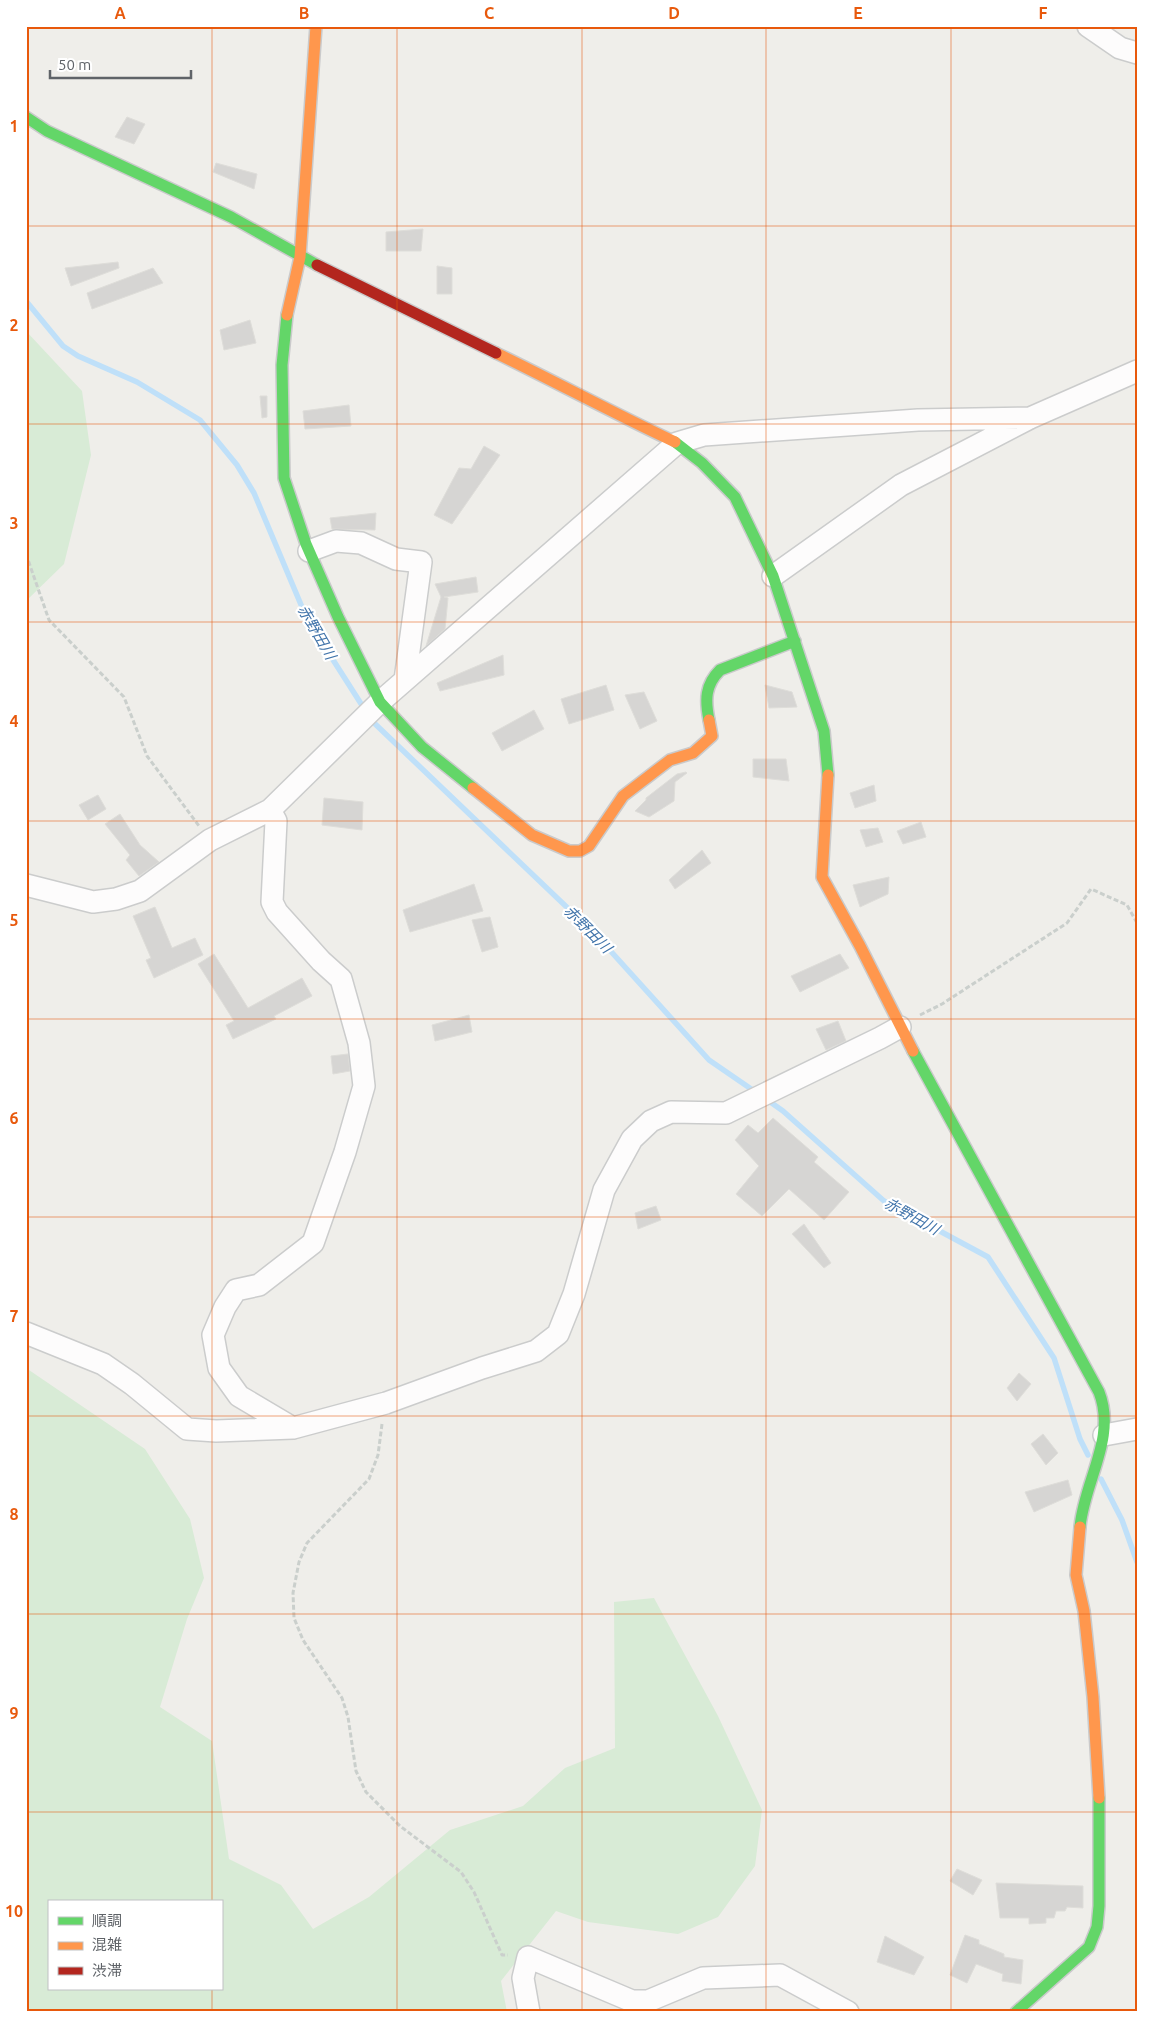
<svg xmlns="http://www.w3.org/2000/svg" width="1163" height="2038" viewBox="0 0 1163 2038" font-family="Ubuntu,'Noto Sans JP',sans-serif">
	<rect width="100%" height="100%" fill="#efeeea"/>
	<path fill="#d8ebd6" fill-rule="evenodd" d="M26 331 82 391 91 455 64 564 26 601Z
		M26 1368 145 1449 190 1519 204 1578 187 1619 160 1707 212 1741 229 1859 281 1885 313 1929 369 1897 450 1830 523 1806 565 1768 615 1748 614 1602 654 1598 718 1716 762 1810 755 1866 718 1917 678 1934 588 1922 556 1911 501 1981 507 2012H26ZM49 1902H221V1989H49Z"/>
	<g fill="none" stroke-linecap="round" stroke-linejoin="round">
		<path stroke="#bfe0f9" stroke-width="5.5" d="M26 301 63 346 78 356 137 382 200 420 237 465 254 493 307 619 372 721 597 936 709 1060 757 1093
			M766 1099 783 1111 884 1201 988 1257 1054 1358 1080 1439 1088 1455
			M1101 1479 1122 1520 1137 1562"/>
	</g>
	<path fill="#d6d5d3" stroke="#deddd9" d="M127 117 145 124 134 144 115 137Z
		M216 163 257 174 254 189 213 172Z
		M423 229 421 251H386V232Z
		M118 262 119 268 71 286 65 268Z
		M437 266 452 268V294H437Z
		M153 268 163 283 92 309 87 293Z
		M250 320 256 343 224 350 220 330Z
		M260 396H267V417L262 418Z
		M349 405 351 426 305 429 303 411Z
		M484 446 500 455 452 524 434 515 459 468 471 469Z
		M376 513 375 530 332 529 330 518Z
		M476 577 478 592 444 597 448 598 445 629 426 646 441 597 435 584Z
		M503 655 504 675 440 691 437 683Z
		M606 685 614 710 569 724 561 699Z
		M765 685 792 692 797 707 769 708Z
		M644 692 657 721 640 729 625 695Z
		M534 710 544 729 502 751 492 733Z
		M753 759H786L789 781 753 777Z
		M686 772 687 773 675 782 674 801 649 817 635 811 646 800V798L677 774Z
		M874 785 876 801 855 808 850 793Z
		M98 795 106 809 88 820 79 805Z
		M324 798 363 802 362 830 322 825Z
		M120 814 140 845 159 862 139 876 126 860 130 855 105 824Z
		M921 822 926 837 903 844 897 831Z
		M878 828 883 842 866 847 860 830Z
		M702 850 711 863 675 889 669 880Z
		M889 877 888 894 860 907 853 885Z
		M474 884 483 911 410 932 403 910Z
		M155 907 172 948 195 938 203 955 154 978 146 960 151 958 133 916Z
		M490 917 498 947 482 952 472 920Z
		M214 954 248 1008 302 978 312 996 274 1016 276 1019 233 1039 226 1025 234 1021 198 964Z
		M840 954 849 968 800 992 791 976Z
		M469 1015 472 1032 435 1041 432 1025Z
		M838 1021 846 1041 826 1050 816 1029Z
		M348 1054 350 1071 333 1074 331 1056Z
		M773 1118 818 1157 814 1162 849 1192 824 1220 789 1189 762 1216 736 1194 759 1166 735 1140 748 1125 758 1133Z
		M656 1206 661 1220 638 1229 635 1213Z
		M804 1224 831 1263 824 1268 792 1234Z
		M1019 1373 1031 1384 1017 1401 1007 1388Z
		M1043 1434 1058 1453 1046 1465 1031 1444Z
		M1068 1480 1072 1495 1034 1512 1025 1492Z
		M957 1869 982 1880 973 1895 950 1881Z
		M996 1883 1083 1886V1908L1067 1907 1065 1911H1056L1054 1918H1046V1923L1029 1924V1918H1000Z
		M965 1935 979 1940V1944L1004 1954V1957L1023 1960 1021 1984 1002 1981 1003 1974 976 1964 967 1983 950 1975Z
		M885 1936 924 1957 914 1975 877 1962Z"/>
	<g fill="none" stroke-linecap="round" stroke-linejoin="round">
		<g stroke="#cbcccc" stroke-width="24">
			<path id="street" d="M1088 26 1120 48 1137 53
				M309 551 336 541 361 543 396 559 421 562 405 680
				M773 576 901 485 1030 418 1137 371
				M270 810 276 821 272 902 277 912 321 961 341 979 359 1043 364 1086 345 1152 313 1243 259 1285 236 1290 225 1307 213 1335 219 1368 239 1396 293 1428
				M26 885 93 902 116 899 140 891 210 840 270 810 380 702 677 443 704 435 918 420 1030 418
				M26 1333 103 1364 132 1384 187 1429 216 1431 293 1428 386 1403 482 1368 536 1351 558 1334 574 1294 604 1190 632 1139 651 1121 671 1112 726 1113 880 1038 900 1027
				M1104 1435 1137 1429
				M529 2012 523 1978 528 1957 632 2001H648L703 1978 780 1975 848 2012"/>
		</g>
		<g stroke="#cacacb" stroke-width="14">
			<path id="fast" d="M26 117 47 131 231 217 317 265
				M287 315 282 365 284 478 306 544 338 617 380 702 422 747 473 788
				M675 442 702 463 735 497 773 576 824 731 828 775
				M709 720C705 700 705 685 720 670L795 641
				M913 1051 1099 1392C1117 1438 1084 1481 1080 1527
				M1016 2012 1089 1947 1097 1927 1099 1906V1798"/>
		</g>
		<g stroke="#cacacb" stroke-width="14">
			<path id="slow" d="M287 315 300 257 316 26
				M496 353C556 382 615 414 675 442
				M828 775 822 877 860 946 913 1051
				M473 788 532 835 569 851H580L589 846 623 796 670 760 693 753 712 736 709 720
				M1080 1527 1076 1575 1084 1611 1093 1697 1099 1798"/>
		</g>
		<g stroke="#cacacb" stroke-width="14">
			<path id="jam" d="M317 265 496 353"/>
		</g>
		<path stroke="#cacfcc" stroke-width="3" stroke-dasharray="5 2.5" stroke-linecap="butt" d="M26 554 49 620 124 697 147 756 199 826
			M920 1015 942 1004 1067 923 1091 889 1127 905 1137 923
			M382 1424 378 1455 369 1479 307 1543 299 1562 293 1593 294 1618 303 1640 342 1698 348 1717 356 1771 366 1792 400 1826 461 1872 474 1892 502 1955H508"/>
		<use href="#street" stroke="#fdfcfc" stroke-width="21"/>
		<use href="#fast" stroke="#63d668" stroke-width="11"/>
		<use href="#slow" stroke="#ff974d" stroke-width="11"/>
		<use href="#jam" stroke="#b3261e" stroke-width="11"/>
	</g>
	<path fill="none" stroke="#e8590c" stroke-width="1" stroke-opacity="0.55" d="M212 26V1902M397 26V2012M582 26V2012M766 26V2012M951 26V2012M26 226H1137M26 424H1137M26 622H1137M26 821H1137M26 1019H1137M26 1217H1137M26 1416H1137M26 1614H1137M26 1812H1137M212 1989V2012"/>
	<g text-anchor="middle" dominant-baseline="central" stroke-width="4.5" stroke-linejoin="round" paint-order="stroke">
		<g font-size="15" font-style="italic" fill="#4174aa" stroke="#fff">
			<text transform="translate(317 632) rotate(60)">赤野田川</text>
			<text transform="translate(588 929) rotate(45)">赤野田川</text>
			<text transform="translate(912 1216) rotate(29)">赤野田川</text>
		</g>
	</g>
	<rect width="1163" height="2038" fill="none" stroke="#ffffff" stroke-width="55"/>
	<rect x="48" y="1900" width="175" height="90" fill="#ffffff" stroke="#bfc1c3"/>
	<rect x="58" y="1917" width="25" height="8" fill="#63d668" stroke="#bfc1c3"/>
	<text x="92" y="1926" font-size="15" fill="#5f6368">順調</text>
	<rect x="58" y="1942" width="25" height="8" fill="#ff974d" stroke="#bfc1c3"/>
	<text x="92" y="1950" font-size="15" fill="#5f6368">混雑</text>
	<rect x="58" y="1967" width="25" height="8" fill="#b3261e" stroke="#bfc1c3"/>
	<text x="92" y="1976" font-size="15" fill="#5f6368">渋滞</text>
	<path d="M50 70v8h141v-8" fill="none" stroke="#5f6368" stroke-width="2.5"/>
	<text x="58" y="70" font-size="15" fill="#5f6368" stroke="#ffffff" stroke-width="4" paint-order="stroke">50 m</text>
	<rect x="28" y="28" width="1108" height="1982" fill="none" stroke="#e8590c" stroke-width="2"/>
	<g font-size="16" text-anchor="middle" font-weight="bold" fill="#e8590c">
		<text x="120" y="19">A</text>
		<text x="304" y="19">B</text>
		<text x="489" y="19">C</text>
		<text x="674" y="19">D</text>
		<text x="858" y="19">E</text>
		<text x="1043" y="19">F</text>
		<text x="14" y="132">1</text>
		<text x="14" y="331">2</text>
		<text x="14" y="529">3</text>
		<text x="14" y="727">4</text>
		<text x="14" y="926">5</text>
		<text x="14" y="1124">6</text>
		<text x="14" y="1322">7</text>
		<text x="14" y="1520">8</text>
		<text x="14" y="1719">9</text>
		<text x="14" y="1917">10</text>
	</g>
</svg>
